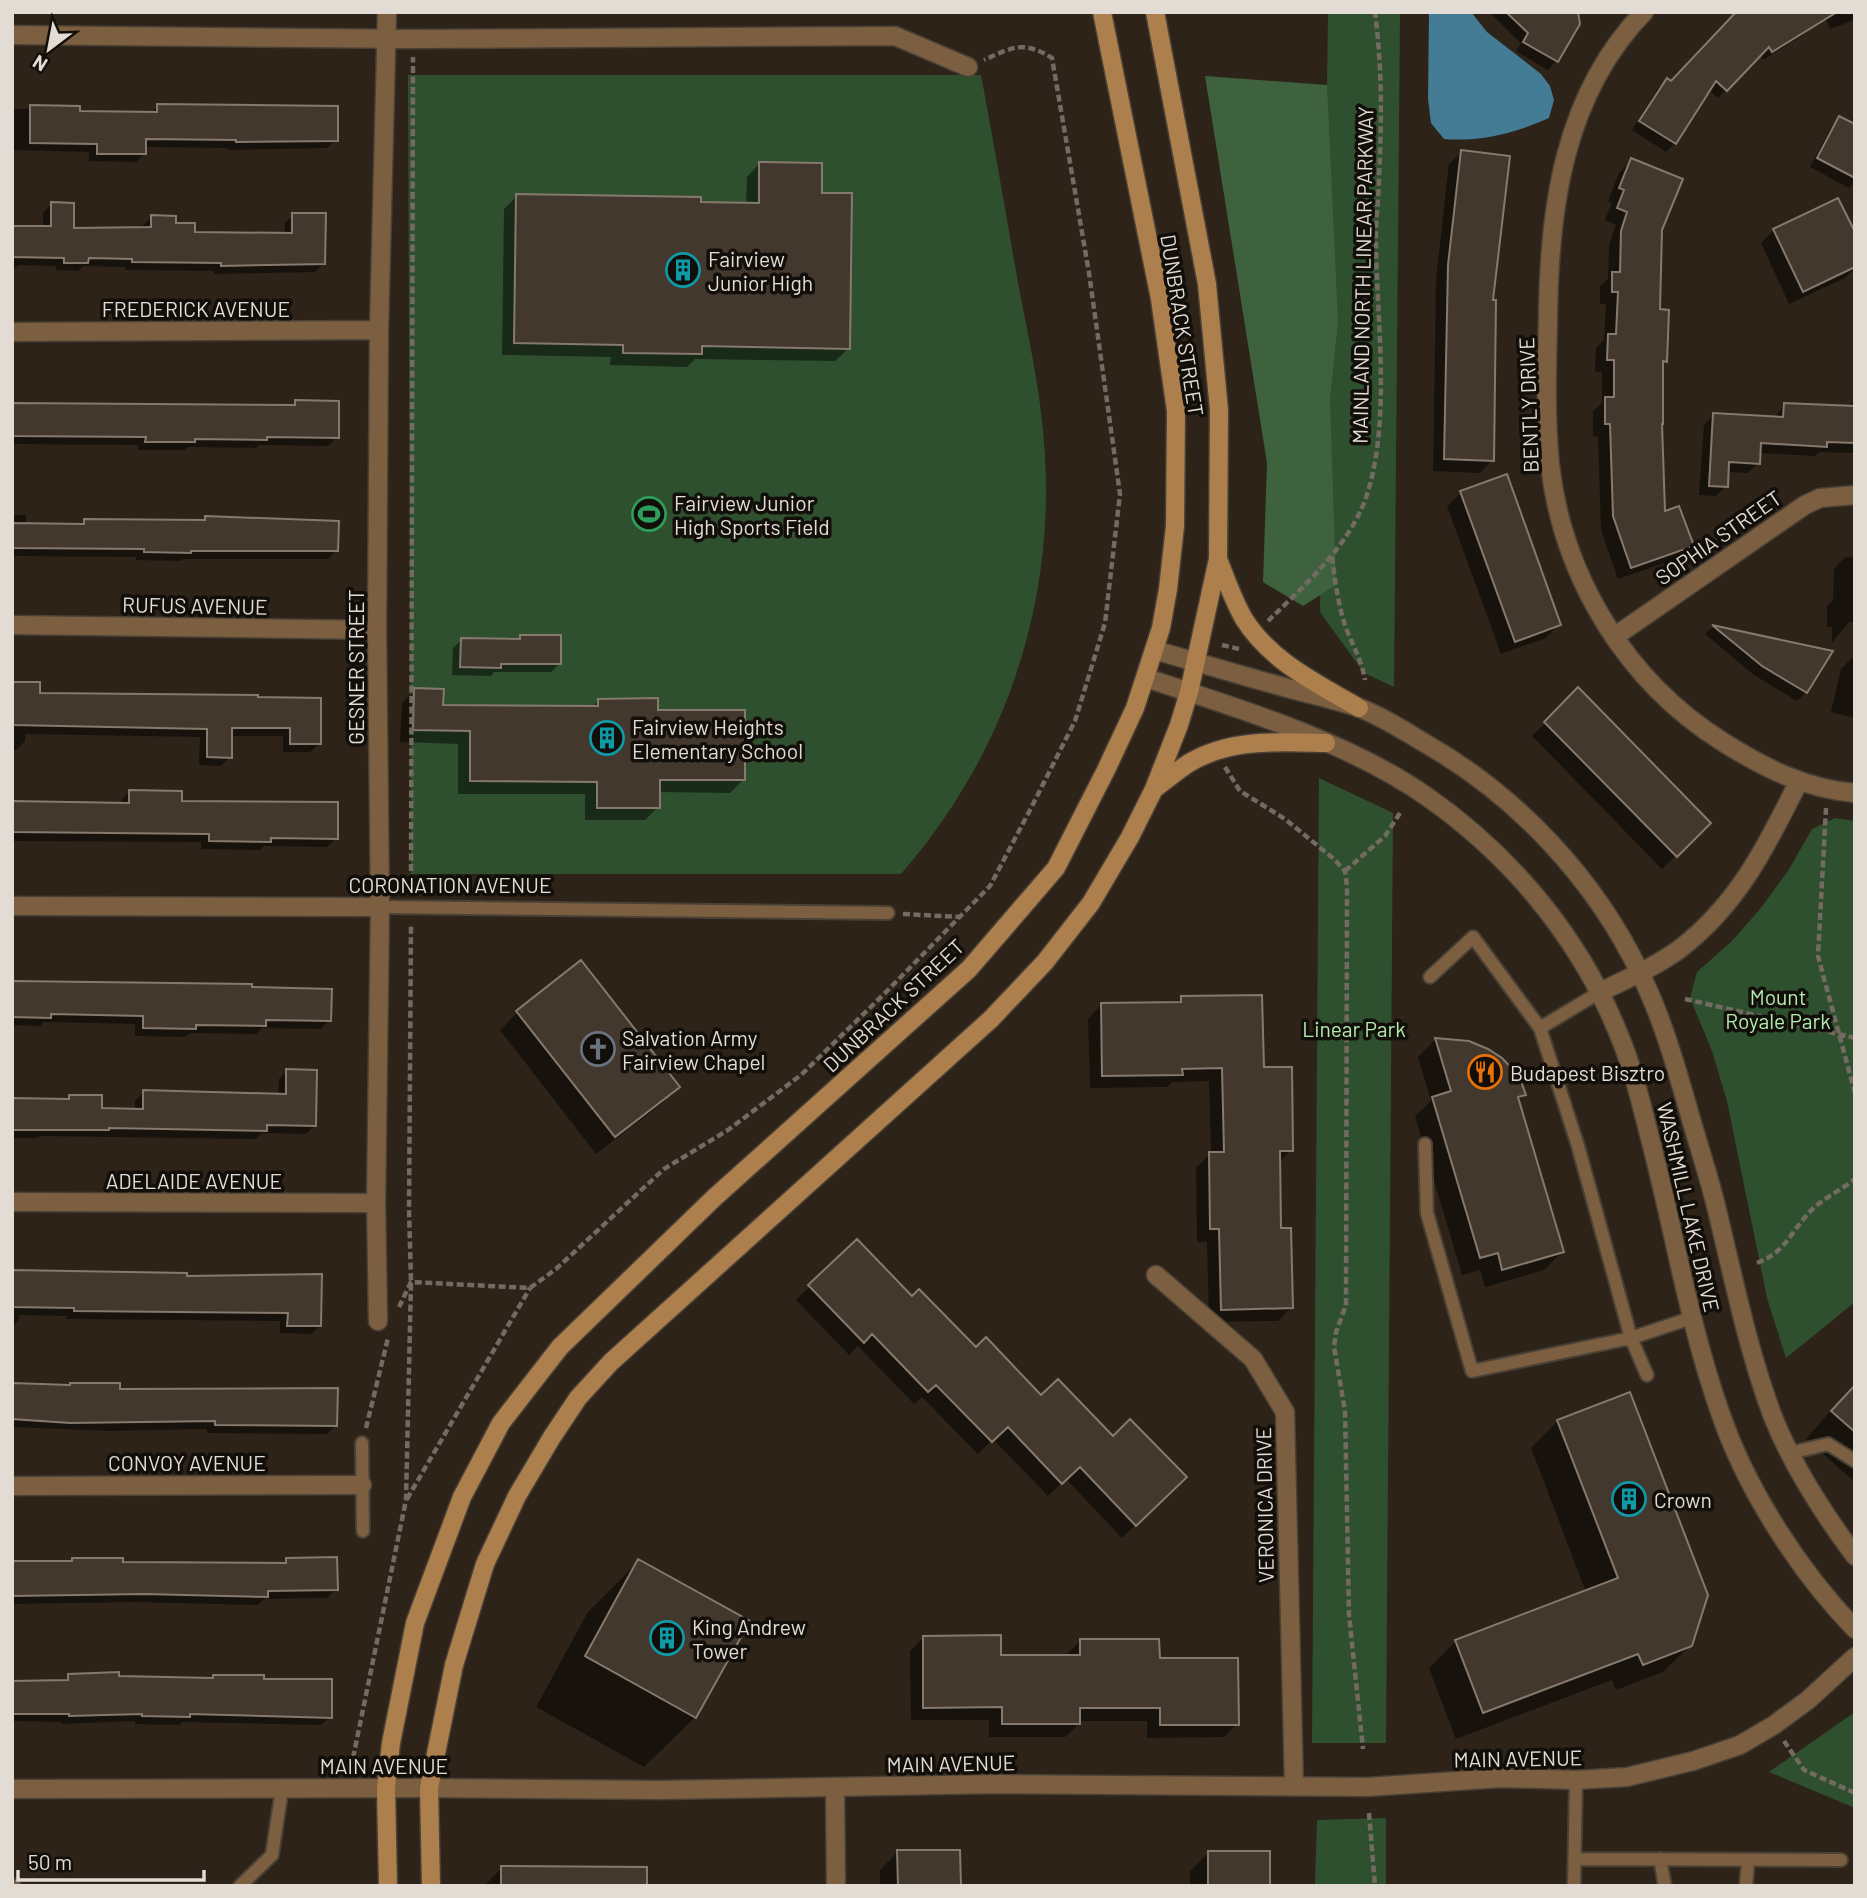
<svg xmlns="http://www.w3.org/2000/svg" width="1867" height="1898" viewBox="0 0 1867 1898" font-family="Barlow,sans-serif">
	<rect width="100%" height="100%" fill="#2d2318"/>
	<path fill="#2f502e" d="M1328 12H1400L1394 687 1364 673 1320 612Z
		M408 75H981C994 144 1006 214 1018 283 1029 340 1042 397 1045 456 1054 611 1002 758 901 874H411Z
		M1319 778 1393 813 1386 1743H1312Z
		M1835 818 1855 821V1302L1786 1358 1767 1298 1727 1101 1712 1051 1690 998 1697 972 1732 941 1760 909 1788 871 1812 829Z
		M1855 1712V1808L1769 1772Z
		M1386 1818V1886H1315L1317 1820Z"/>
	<path fill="#3f623e" d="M1205 76 1327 85 1338 322 1330 399 1336 585 1303 606 1263 582 1267 463Z"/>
	<path fill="#437c94" d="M1429 12H1471L1487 32 1541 74 1550 86 1554 100 1549 118C1515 133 1482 142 1444 139L1431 123 1428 99Z"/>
	<path fill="#0007" d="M1489 12H1571L1579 23 1556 61 1548 70 1516 51 1521 43Z
		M1823 12H1855V20L1830 29Z
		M1812 26 1803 35 1763 60 1760 54 1718 98 1709 90 1675 143 1666 152 1632 130 1658 88 1667 80 1671 83Z
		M158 106 336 140 327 148 228 150V148L145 147V153L136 162 89 161V152L12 150V109H28L31 107 79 113 150 114Z
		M1840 118 1855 126V182L1849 188 1810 167 1831 127Z
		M1462 152 1491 302 1492 460 1480 473 1433 471 1436 278 1449 164Z
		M1631 160 1661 229 1658 311 1665 361 1662 365 1663 513 1692 545 1679 558 1618 579 1601 530 1598 436 1593 437V411L1602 403V372H1595L1596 348 1604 340 1606 304H1600V286L1608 279 1609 245 1616 225 1605 220 1612 203 1608 201 1619 173Z
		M760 163 820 194 849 348 835 361 695 359 687 367 610 365 611 357 502 355 504 209 517 196 746 205 747 177Z
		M52 204 72 230 143 229V225L152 217 194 233 285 234V223L293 215 324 263 315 272 214 274V271L125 270V267L83 266 78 271 56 270V266L19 265 12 269V227L43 228V213Z
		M1774 230 1855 258V268L1845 278 1789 304 1761 243Z
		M1855 399V453L1819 452 1815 456 1759 453 1758 463 1748 473 1727 472 1726 486 1716 496 1699 495 1704 425 1714 414 1774 418 1784 405 1846 408Z
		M296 402 337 437 328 446 259 445 256 448 188 447 185 450H138V445L12 444V405L291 407Z
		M1506 476 1559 624 1546 638 1501 654 1447 506 1461 493Z
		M12 515H26V525L80 526 85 521 202 522 206 518 337 550 328 559H183L181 561 136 560V557L12 556Z
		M1845 557 1855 558V622H1849L1832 643V627H1827V606L1833 600 1834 569Z
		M1713 627 1830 653 1806 692 1797 701 1754 675 1705 634Z
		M521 637 560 663 551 672H494L491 676 452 675 453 648 461 640 517 641Z
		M1852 658H1855V718L1831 712 1841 669Z
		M12 684 38 695 256 696 319 744 310 752H283V736H230V757L221 766 199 765 200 737 25 734V741L16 750H12Z
		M415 690 442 707H592L599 700 743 780 730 793 658 792V807L645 820H585V794H458V744L400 742 402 703Z
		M1578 690 1709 823 1662 869 1532 736Z
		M129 792 336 838 327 847 264 846 260 850 201 849V842L14 841 12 843V804H121V800Z
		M12 981 250 989 329 1020 321 1029 262 1028 256 1034 190 1033 185 1037 135 1036V1024L44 1022 40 1026 12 1025Z
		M1182 998 1262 1069 1291 1150 1278 1164 1279 1230 1291 1308 1278 1321 1209 1322 1207 1242H1197L1196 1167 1211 1154 1209 1081 1173 1082 1167 1087 1090 1088 1088 1019 1101 1005 1176 1004Z
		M518 1012 678 1087 660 1105 596 1154 500 1030Z
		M1435 1040 1469 1043 1524 1095 1518 1101 1562 1252 1544 1270 1485 1287 1480 1270 1462 1275 1415 1116 1431 1101 1418 1057Z
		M287 1071 315 1125 306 1134 262 1133 256 1139 40 1136 38 1138H12V1099L65 1101 69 1096 100 1110H135V1101L144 1092 278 1096 279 1079Z
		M857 1241 912 1298 975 1349 1041 1397 1184 1477 1122 1538 1066 1479 1048 1496 993 1439 978 1454 922 1397 914 1404 858 1346 849 1355 796 1300Z
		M12 1272 185 1278 321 1276 320 1326 311 1334 280 1333V1321L66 1319V1316L19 1315V1320L12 1327Z
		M1855 1383V1482L1806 1439Z
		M12 1385 118 1390 336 1425 327 1434 207 1433V1429L110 1431 12 1427Z
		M1558 1421 1691 1645 1663 1672 1616 1690 1612 1680 1456 1739 1429 1668 1456 1641 1586 1592 1531 1448Z
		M72 1560 122 1563 282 1564 286 1560 336 1589 327 1598 264 1599 258 1605 135 1602 12 1604V1563H69Z
		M639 1561 695 1717 644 1767 536 1707 588 1612Z
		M924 1637 1000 1657H1067V1654L1080 1641 1158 1660 1237 1724 1224 1737 1147 1738V1721H1078L1079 1724 1065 1737H989V1720H911L910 1651Z
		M69 1676 211 1680 214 1676 262 1681 330 1717 321 1725 182 1722 180 1725 135 1724V1721L61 1724V1722L12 1721V1682H63Z
		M898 1852 959 1886H880V1870Z
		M1208 1853 1268 1886H1190V1871Z
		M502 1868 646 1886H484Z"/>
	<path fill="#43382d" stroke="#857a6d" stroke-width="2" d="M1506 12H1578L1580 24 1558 62 1523 42 1528 33Z
		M1736 12H1837L1772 52 1769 47 1727 91 1716 81 1676 144 1639 121 1667 78 1671 81Z
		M157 104 338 106V141L236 142V140L146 139V154H97V144L30 143V105L80 106V111L157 112Z
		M1839 116 1855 124V178L1817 158Z
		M1461 150 1510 156 1493 300H1496L1494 461 1444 459 1448 265Z
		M1631 158 1683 179 1662 230 1660 309 1669 310 1667 362 1663 361V424H1662L1665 511 1679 506 1694 546 1631 568 1613 516 1610 424H1605V397H1614V360H1607L1608 334H1616L1618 292H1612V272H1620L1621 231 1627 212 1617 208 1624 190 1619 188Z
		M759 162 822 163V193H852L850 349 702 346V354L623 353V345L514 343 516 194 701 197V202L759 203Z
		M1838 198 1855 232V267L1803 292 1773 229Z
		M51 202 74 203V228L151 227V215L176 216V223H195V232L292 233V213H326L325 264 221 266V263L132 262V259L89 258 88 263H64V258L12 257V226H51Z
		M295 400 339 401V438L267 437V440L195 439V442H145L146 437 12 436V403L295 405Z
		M1784 403 1855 406V443L1827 442V447L1761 443 1760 464 1729 462 1728 487 1709 486 1713 413 1783 417Z
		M1507 474 1561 625 1515 642 1460 491Z
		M205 516 339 521 338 551H191V553L144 552V549L12 548V523L84 524V519L205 520Z
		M1712 625 1833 651 1807 693 1762 666Z
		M520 635H561V664H501V668L460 667 461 638 520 639Z
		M12 682H40V693L258 695V697L321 698V744H290V728H232V758L207 757V729L12 725Z
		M1578 687 1711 823 1677 857 1544 722Z
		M414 688 444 689 443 705 598 706V699L658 698V710H745V780H660V808H597V782L470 781V731L413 730Z
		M129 790 182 791V801L338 802V839L271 838V842L209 841V834L12 832V801L129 803Z
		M581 960 680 1087 615 1137 516 1011Z
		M12 981 252 984V987L332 989 331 1021 266 1020V1026L196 1025V1029L143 1028V1016L51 1014V1018L12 1017Z
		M1262 995 1264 1067H1292L1293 1151H1280L1281 1228H1291L1293 1308 1221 1310 1219 1229H1210L1209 1152H1224L1222 1068 1182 1069 1183 1075 1102 1076 1101 1003 1181 1002V996Z
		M1435 1038 1469 1041 1488 1049 1502 1058 1519 1076 1526 1095 1518 1097 1564 1252 1502 1270 1498 1253 1480 1258 1432 1097 1451 1091Z
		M286 1069 317 1070 316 1126 267 1125V1131L109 1128V1130H12V1098L69 1099V1095H102V1108L143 1109V1090L286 1094Z
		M857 1239 912 1296 919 1289 976 1347 986 1337 1041 1395 1058 1379 1113 1436 1130 1419 1187 1477 1136 1526 1080 1467 1062 1484 1008 1427 992 1442 936 1385 928 1392 872 1334 864 1343 808 1285Z
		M12 1270 187 1273V1276L322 1274 321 1326H287L288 1313 74 1311V1308L12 1307Z
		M12 1383 70 1385V1383H120V1389L338 1388 337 1426 215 1425V1421L70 1423 12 1419Z
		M1855 1385V1432L1831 1411Z
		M1630 1392 1708 1595 1692 1646 1643 1665 1638 1654 1483 1713 1455 1640 1618 1578 1557 1420Z
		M337 1557 338 1590 268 1591V1597L145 1594 12 1596V1561H72V1558H123V1562L286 1563V1558Z
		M638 1559 750 1621 696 1718 585 1656Z
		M1001 1635V1655H1080V1639H1159L1160 1658H1238L1239 1725H1160V1708H1080V1724H1002V1707L923 1708V1636Z
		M119 1672V1676L213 1678V1675H264V1679H332V1718L190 1714V1717L142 1716V1714L69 1716V1714H12V1681L68 1680V1674Z
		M897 1850H960L961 1886H898Z
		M1208 1851H1270V1886H1208Z
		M501 1866 647 1867V1886H501Z"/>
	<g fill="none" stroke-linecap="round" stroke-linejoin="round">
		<g stroke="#4a4136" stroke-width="16">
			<path id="service" d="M380 907 888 913
				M1430 977 1473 937 1540 1028
				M1600 992 1540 1028 1578 1146 1631 1338 1691 1318
				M1425 1144 1427 1213 1472 1371 1631 1338 1647 1375
				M362 1443 363 1531
				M1790 1453 1828 1444 1855 1461
				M1576 1859 1841 1860
				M1660 1859 1665 1886
				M12 1885 14 1886
				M240 1886 272 1855 282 1789
				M1574 1886 1576 1780
				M1746 1886 1748 1860"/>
		</g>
		<g stroke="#4a4136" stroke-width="21">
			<path id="minor" d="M1644 12C1564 94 1549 208 1548 317 1547 366 1545 416 1550 465 1563 578 1627 682 1723 742 1764 768 1806 789 1855 793
				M12 35 415 39 895 36 968 67
				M12 332 379 330
				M12 625 377 630
				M1614 637 1805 505 1820 498 1855 495
				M12 906 380 907
				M1600 992C1627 979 1657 966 1681 948 1739 903 1767 845 1799 781
				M12 1202 376 1203
				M1156 1275 1253 1359 1285 1412 1294 1786
				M378 1321 376 1203 380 907 377 630 379 330 387 12
				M12 1486 362 1485
				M835 1788 836 1886"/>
		</g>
		<g stroke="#4a4136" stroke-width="21">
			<path id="tertiary" d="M1154 650C1200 663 1246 677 1291 689 1313 695 1336 700 1357 707 1382 716 1406 732 1428 745 1518 797 1595 879 1640 973 1663 1019 1677 1070 1691 1119 1699 1147 1708 1174 1715 1202 1733 1275 1747 1348 1773 1417 1793 1467 1823 1513 1855 1556
				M1146 678C1238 708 1347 741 1426 796 1511 855 1580 938 1619 1035 1633 1068 1641 1103 1650 1138 1674 1230 1689 1325 1721 1415 1747 1490 1799 1571 1855 1629
				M12 1789 429 1788 660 1790 997 1784 1367 1787 1502 1778 1576 1780 1627 1777 1693 1761 1740 1745 1774 1725 1808 1700 1855 1657"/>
		</g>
		<g stroke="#4a4136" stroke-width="21">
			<path id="secondary" d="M1218 559C1226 579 1233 600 1244 619 1271 662 1317 683 1359 708
				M1154 789C1166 780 1177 771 1189 763 1231 738 1279 742 1326 743
				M388 1886 386 1788 391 1743 415 1623 462 1497 501 1423 560 1347 715 1197 969 969 1056 868 1106 770 1135 708 1161 628 1168 589 1175 526 1176 411 1160 299 1102 12
				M431 1886 429 1788 454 1665 485 1564 517 1496 552 1437 578 1398 611 1362 991 1019 1045 962 1091 903 1130 837 1154 789 1179 725 1189 692 1218 559 1219 410 1207 284 1155 12"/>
		</g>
		<path stroke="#736b61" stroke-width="4.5" stroke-dasharray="7 3.5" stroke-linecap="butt" d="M1332 557C1335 580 1338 605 1346 628 1353 646 1362 661 1365 680
			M1268 621C1307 583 1354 542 1369 488 1390 415 1377 320 1376 245 1375 222 1379 199 1379 176 1382 121 1382 67 1375 12
			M1222 645 1239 649
			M1225 767 1240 791 1285 819 1334 859 1345 871 1347 886 1346 1305 1336 1332 1334 1347 1345 1411 1349 1615 1363 1749
			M1826 808 1818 956 1855 1093
			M1345 871 1385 836 1400 813
			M411 892 413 57
			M903 914 960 917
			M1685 999 1855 1038
			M1757 1263C1785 1252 1789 1235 1807 1215 1819 1200 1840 1191 1855 1179
			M399 1307 411 1282 530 1288 556 1269 664 1169 728 1130 801 1075 883 995 990 886 1030 810 1075 721 1105 623 1120 494 1089 273 1052 58C1023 40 1013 47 984 60
			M366 1428 388 1338
			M407 1499 530 1288
			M1784 1741 1804 1770 1855 1793
			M351 1768 406 1500 411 1282 409 1210 411 925
			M1369 1813 1375 1886"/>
		<use href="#service" stroke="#7c5f40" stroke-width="12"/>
		<use href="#minor" stroke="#7c5f40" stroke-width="18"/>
		<use href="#tertiary" stroke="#7c5f40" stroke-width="18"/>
		<use href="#secondary" stroke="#ad7f4c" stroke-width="18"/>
	</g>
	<defs>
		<g id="building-ring" transform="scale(1.75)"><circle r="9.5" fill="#120e09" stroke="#0f9aa8" stroke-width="1.5"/><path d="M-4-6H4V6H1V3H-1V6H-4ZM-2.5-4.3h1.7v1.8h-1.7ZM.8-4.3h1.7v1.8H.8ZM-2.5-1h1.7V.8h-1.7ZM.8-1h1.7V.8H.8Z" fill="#0f9aa8"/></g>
		<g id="stadium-ring" transform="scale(1.75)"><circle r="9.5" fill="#120e09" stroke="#2e9e5b" stroke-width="1.5"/><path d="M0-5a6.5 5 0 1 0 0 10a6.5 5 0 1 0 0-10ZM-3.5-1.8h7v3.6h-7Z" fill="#2e9e5b"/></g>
		<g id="church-ring" transform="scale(1.75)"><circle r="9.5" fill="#120e09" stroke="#6b7280" stroke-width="1.5"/><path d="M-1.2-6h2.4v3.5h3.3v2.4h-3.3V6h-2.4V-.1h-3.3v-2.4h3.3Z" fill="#6b7280"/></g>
		<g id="restaurant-ring" transform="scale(1.75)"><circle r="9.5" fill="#120e09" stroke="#e8710a" stroke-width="1.5"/><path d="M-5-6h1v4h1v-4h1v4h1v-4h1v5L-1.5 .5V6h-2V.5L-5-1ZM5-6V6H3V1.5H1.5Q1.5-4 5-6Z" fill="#e8710a"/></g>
	</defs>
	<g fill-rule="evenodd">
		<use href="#building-ring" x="683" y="270"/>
		<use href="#stadium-ring" x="649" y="514"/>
		<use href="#building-ring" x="607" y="738"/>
		<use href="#church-ring" x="598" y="1049"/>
		<use href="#restaurant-ring" x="1485" y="1072"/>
		<use href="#building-ring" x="1629" y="1499"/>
		<use href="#building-ring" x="667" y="1638"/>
	</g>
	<g text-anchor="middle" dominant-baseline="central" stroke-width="7" stroke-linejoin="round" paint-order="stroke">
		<g font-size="21" fill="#e2dcd4" stroke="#120e09" text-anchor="start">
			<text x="708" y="258">Fairview<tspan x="708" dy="24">Junior High</tspan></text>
			<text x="674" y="502">Fairview Junior<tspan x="674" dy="24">High Sports Field</tspan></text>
			<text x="632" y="726">Fairview Heights<tspan x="632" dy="24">Elementary School</tspan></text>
			<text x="622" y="1037">Salvation Army<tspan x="622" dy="24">Fairview Chapel</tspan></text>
			<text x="1510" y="1072">Budapest Bisztro</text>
			<text x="1654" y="1499">Crown</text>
			<text x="692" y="1626">King Andrew<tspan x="692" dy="24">Tower</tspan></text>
		</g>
		<g font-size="21" fill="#e2dcd4" stroke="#120e09">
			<text transform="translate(1362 275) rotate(-89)">MAINLAND NORTH LINEAR PARKWAY</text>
			<text x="196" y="308">FREDERICK AVENUE</text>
			<text transform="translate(1183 325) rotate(81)">DUNBRACK STREET</text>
			<text transform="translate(1528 405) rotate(-92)">BENTLY DRIVE</text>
			<text transform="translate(1718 537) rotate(-35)">SOPHIA STREET</text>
			<text transform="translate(195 605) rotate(1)">RUFUS AVENUE</text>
			<text transform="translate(355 667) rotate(-90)">GESNER STREET</text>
			<text x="450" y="884">CORONATION AVENUE</text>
			<text transform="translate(893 1005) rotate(-43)">DUNBRACK STREET</text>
			<text x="194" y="1180">ADELAIDE AVENUE</text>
			<text transform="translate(1689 1207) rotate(77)">WASHMILL LAKE DRIVE</text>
			<text x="187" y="1462">CONVOY AVENUE</text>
			<text transform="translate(1264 1505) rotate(-91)">VERONICA DRIVE</text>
			<text transform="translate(1518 1758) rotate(-1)">MAIN AVENUE</text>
			<text transform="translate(951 1763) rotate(-1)">MAIN AVENUE</text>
			<text x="384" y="1765">MAIN AVENUE</text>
		</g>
		<g font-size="21" fill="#b2ebaf" stroke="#120e09">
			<text x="1778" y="996">Mount<tspan x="1778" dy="24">Royale Park</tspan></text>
			<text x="1354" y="1028">Linear Park</text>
		</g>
	</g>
	<rect width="1867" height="1898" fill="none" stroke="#e2dcd4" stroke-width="28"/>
	<g transform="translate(49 49) rotate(212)" stroke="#120e09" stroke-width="5" paint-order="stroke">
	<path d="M0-5L12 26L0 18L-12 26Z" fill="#e2dcd4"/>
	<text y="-10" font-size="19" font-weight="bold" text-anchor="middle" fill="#e2dcd4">N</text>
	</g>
	<path d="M18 1870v10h186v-10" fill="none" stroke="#e2dcd4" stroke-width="3.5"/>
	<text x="28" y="1870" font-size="21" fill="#e2dcd4" stroke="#120e09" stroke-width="5" paint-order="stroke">50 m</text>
</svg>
